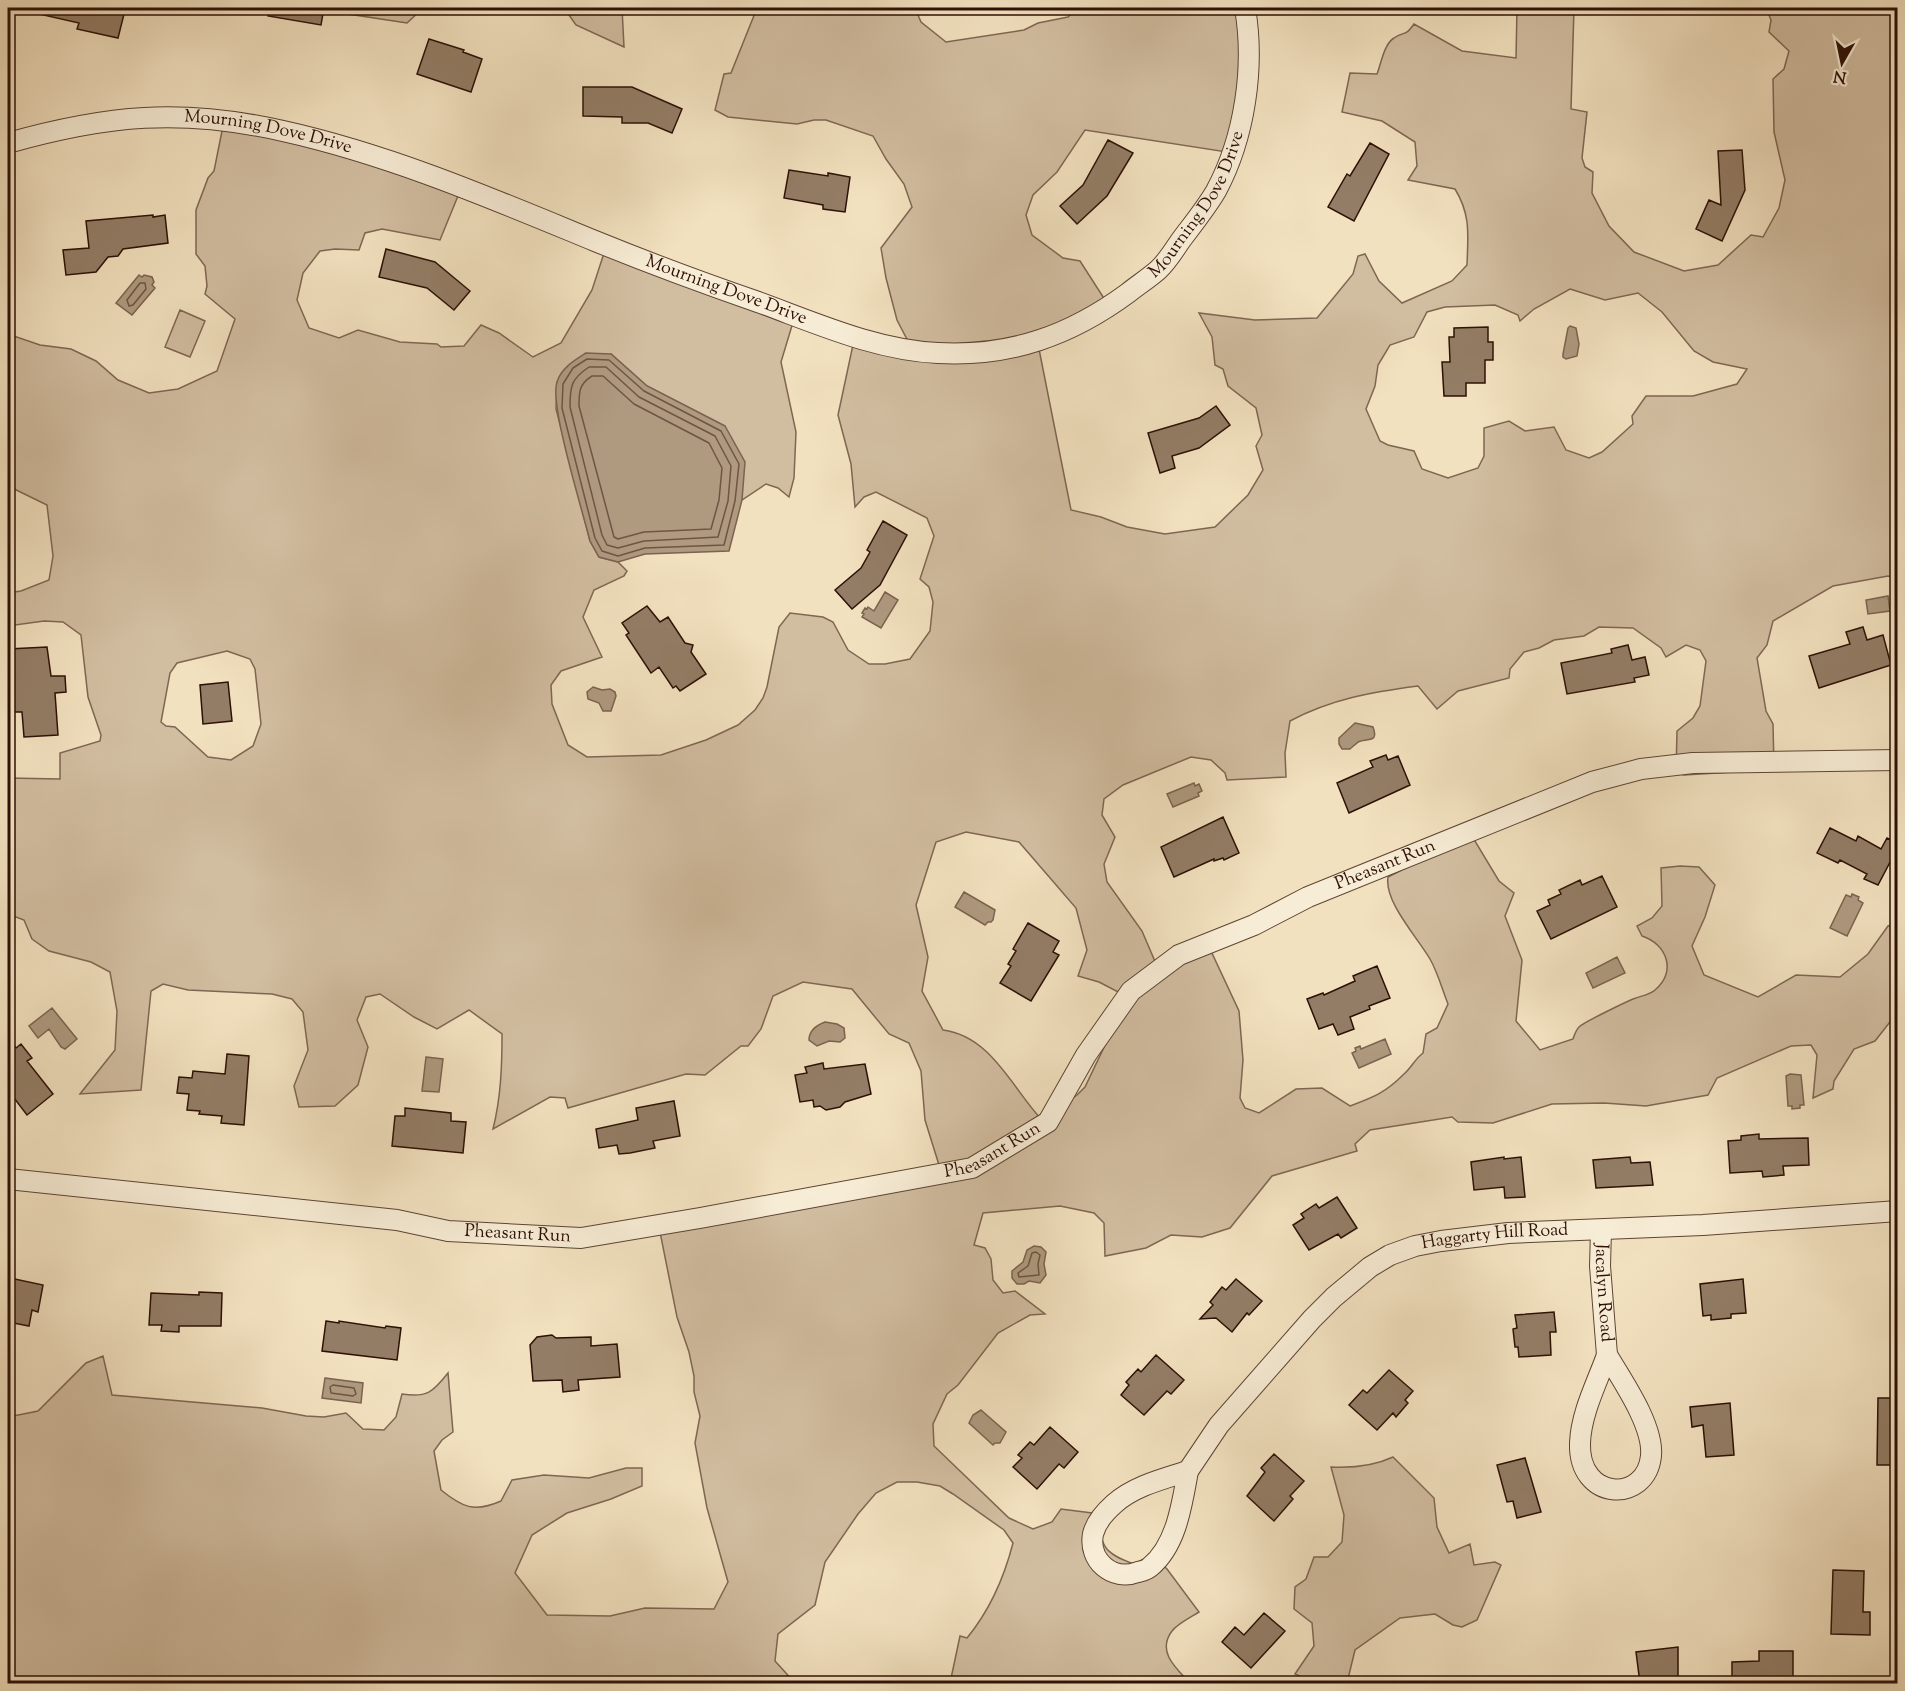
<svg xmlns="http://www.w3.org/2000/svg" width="1905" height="1691" viewBox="0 0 1905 1691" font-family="'Sorts Mill Goudy',serif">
	<rect width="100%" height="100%" fill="#f2e1bf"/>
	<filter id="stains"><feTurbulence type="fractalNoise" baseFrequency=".00333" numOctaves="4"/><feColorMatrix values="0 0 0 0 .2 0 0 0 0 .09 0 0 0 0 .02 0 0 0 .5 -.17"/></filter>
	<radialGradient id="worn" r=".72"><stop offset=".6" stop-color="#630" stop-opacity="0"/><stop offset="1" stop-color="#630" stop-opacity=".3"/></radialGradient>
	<path fill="#d1bda0" stroke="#7f6653" stroke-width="1.5" fill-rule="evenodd" d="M347 8H423L407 23 348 14Z
		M564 8H622L624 47 576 25Z
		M757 8H915L921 22 946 42 1024 30 1038 23 1068 17 1078 8H1244L1233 153 1085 130 1057 172 1033 195 1026 215 1032 235 1063 258 1080 261 1107 303 1038 344 1071 510 1101 517 1127 527 1165 534 1215 527 1248 495 1263 470 1256 446 1262 435 1256 408 1228 386 1223 369 1215 365 1212 337 1199 313 1255 320 1317 318 1353 274 1358 256 1365 254 1379 281 1402 303 1452 281 1467 265C1468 235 1471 215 1455 189L1408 180 1417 166 1415 142 1382 121 1342 112 1350 73 1377 74C1381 64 1384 44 1394 38 1404 31 1405 37 1414 24L1462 51 1516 58 1517 8H1574L1571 109 1587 112 1582 158 1585 167 1593 172 1592 193 1609 226 1634 252 1684 271 1718 265 1751 235 1763 237 1779 208 1785 180 1774 132 1773 79 1784 69 1789 51 1769 32 1771 20 1766 8H1897V578L1888 576 1833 586 1773 621 1767 645 1757 658 1766 711 1773 724 1774 767 1768 770 1684 775 1676 773 1677 731 1693 718 1700 706 1706 661 1700 650 1686 645 1666 657 1661 648 1633 628 1599 627 1584 636 1554 640 1539 648 1524 652 1510 669 1509 678 1458 691 1437 709 1418 686C1372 692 1331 699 1290 721L1285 753 1286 777 1227 780 1225 773 1211 760 1191 757 1123 785 1104 799 1102 815 1115 837 1104 864 1107 882 1142 931 1157 966 1210 949 1239 1011 1243 1060 1240 1098 1245 1108 1259 1113 1296 1089 1322 1088 1350 1106C1374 1097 1385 1093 1404 1074 1411 1068 1415 1059 1423 1053L1426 1034 1437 1028 1448 1004C1442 989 1438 973 1430 959 1418 938 1384 902 1388 877L1464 838 1472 836 1499 881 1514 893 1505 916 1522 960 1516 1021 1540 1050 1573 1039C1574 1036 1576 1030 1579 1027 1584 1022 1626 1002 1633 999 1640 996 1650 995 1655 990 1677 972 1667 944 1642 936L1637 926 1652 918 1662 906 1661 868 1680 866 1699 867 1715 885 1705 917 1692 946 1704 975 1758 997 1796 975 1840 977 1868 954 1888 926 1895 924 1897 920V1013L1875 1041 1854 1049 1834 1081 1833 1089 1813 1098 1817 1055 1811 1045 1791 1046 1717 1078 1708 1095 1646 1106 1604 1103 1552 1104 1493 1123 1458 1122 1452 1117 1370 1130 1355 1144 1357 1151 1272 1176 1230 1228 1202 1237 1171 1235 1146 1248 1105 1256 1104 1223 1094 1213 1060 1206 983 1213 974 1245 985 1248 991 1259 993 1280 1003 1293 1015 1291 1045 1314 1030 1315 998 1333 958 1385 947 1394 933 1424 934 1446 1009 1518 1033 1529 1052 1522 1061 1509 1100 1514C1100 1546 1103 1553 1134 1564L1152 1555 1167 1569 1199 1612C1191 1617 1177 1624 1172 1631 1156 1652 1177 1669 1190 1683H950L960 1636 967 1638C990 1610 1004 1578 1013 1543L1004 1530 953 1494 940 1486 917 1482H897L876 1493 858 1514 825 1562 815 1605 778 1634 775 1661 795 1683H8V1417L38 1411 86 1363 103 1356 112 1395 262 1408 306 1416 324 1417 346 1413 363 1429 384 1430 396 1417 402 1394C427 1398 433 1392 448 1373L453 1432 442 1440 434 1451 441 1490C462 1507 474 1513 501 1501L512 1480 544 1475 589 1478 626 1468H642V1486L611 1499 567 1513 532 1535 515 1573 547 1615 610 1616 645 1608 714 1609 728 1582 707 1508 695 1443 700 1416 694 1392V1376L689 1352 677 1317 660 1232 939 1165 925 1120 921 1071 909 1043 889 1034 852 989 803 982 773 996 761 1029 748 1046H741L705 1075 686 1074 568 1108 565 1098 550 1097 493 1129C501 1097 502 1066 502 1034L469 1010 437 1029 414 1017 380 994 366 997 357 1020 368 1047 358 1085 335 1106 299 1107 294 1086 308 1050 303 1012 292 999 272 994 188 990 163 984 151 991 141 1090 80 1094 115 1050 117 1011 110 972 91 962 49 951 32 939 24 920 8 914V778L60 779V753L100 741 101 735 88 697 81 635 63 622 44 621 8 626V593L21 591 49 580 53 556 47 505 8 486V334L40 345 71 349 96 361 118 380 149 393 178 389 217 371 235 319 205 294 207 286 205 266 196 254V210L208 178 214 171 223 126 231 122 460 191 440 240 382 229 365 233 359 250 335 249 320 251 303 273 297 300 309 328 339 338 358 330 400 342 437 344 441 347 464 346 481 325 499 333 533 357 561 343 592 290 605 250 794 319 781 362 796 432 794 478 789 497 778 488 766 484 742 500 725 426 647 386 611 354 557 382 556 409 590 541 599 557 618 562 627 571 624 576 594 590 583 617 602 657 561 671 551 685 552 704 568 745 587 757 661 755 706 740 738 725 755 710 763 698 767 687 779 627 790 613 823 617 833 622 848 650 869 664H885L910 659 930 631 933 602 929 587 920 579 934 536 927 518 876 492 864 497 855 507 851 464 838 415 854 340 912 349 897 320 886 278 881 248 912 207 904 184 886 159 873 136 826 120H814L797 124 728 117 715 110 724 74 731 73ZM1570 289 1605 300 1638 293 1662 312 1694 351 1713 362 1747 369 1737 384 1693 396H1646L1632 416 1633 424 1602 452 1589 458 1566 450 1554 427 1525 431 1509 421 1484 428V456L1478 468 1448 478 1422 469 1414 451 1388 445 1380 441 1366 409 1375 386 1378 365 1390 345 1414 337 1427 312 1445 307 1495 305 1518 315 1520 321 1534 309ZM227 651 250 659 255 669 261 724 253 746 231 760 208 757 175 727 166 726 161 722 170 673 177 663ZM966 832 1019 842 1076 908 1087 950 1078 976 1099 982 1128 997 1085 1087 1077 1095 1042 1120C1012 1088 991 1036 943 1030L922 991 928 957 916 905 936 842Z
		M180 310 205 321 190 357 165 347Z
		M1393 1457 1434 1498 1437 1527 1449 1553 1470 1544 1474 1565 1495 1562 1501 1565 1477 1620 1462 1627 1453 1625 1435 1614 1400 1618 1355 1650 1347 1683H1315L1295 1674 1314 1646 1312 1623 1294 1609 1295 1587 1306 1579 1314 1557H1328L1342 1542 1344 1515 1331 1467C1352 1468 1374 1466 1393 1457Z"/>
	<path fill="#af9a80" stroke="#7b634f" stroke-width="1.5" d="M139 275 142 277 144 275 152 277 154 282 152 285 155 288 132 315 116 303Z
		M1570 326 1576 328 1579 344 1577 356 1566 359 1563 357V354L1568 328Z
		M586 353 611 354 647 386 725 426 745 462 742 500 729 551 645 554 618 562 599 557 590 541C583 512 549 404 557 382 561 368 575 360 586 353Z
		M885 592 898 600 881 628 862 617 864 614 862 613 865 608 867 609 868 607 874 611Z
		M1888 596 1890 611 1868 614 1866 600Z
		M593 687 602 690 610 689 615 692 616 696 611 711H603L599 703 588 699 587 692Z
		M1355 723 1373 727C1379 743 1368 738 1358 742 1357 743 1351 748 1350 749H1342L1339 744V738Z
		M1194 783 1195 786 1199 784 1202 791 1198 793 1199 796 1173 807 1167 794Z
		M964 892 995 910 993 920 991 922H988L985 925 955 907Z
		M1852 894 1859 897 1858 900 1863 903 1847 936 1830 928 1846 895 1851 897Z
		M1617 957 1625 973 1593 988 1586 973Z
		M52 1008 77 1039 65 1049 61 1047 49 1029 38 1038 29 1026Z
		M825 1022 837 1024 844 1028 845 1038 840 1042 829 1041 817 1046 809 1040C809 1030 817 1025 825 1022Z
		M1385 1039 1391 1054 1359 1068 1352 1053 1356 1051 1355 1048 1360 1046 1361 1049Z
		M426 1057 443 1059 439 1092 422 1091Z
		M1790 1074 1801 1075 1804 1105H1800V1108L1792 1109V1106H1788L1786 1076Z
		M1034 1246 1041 1247 1046 1252 1044 1264 1046 1275 1040 1283 1029 1281 1024 1284H1017L1012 1278V1271L1023 1262 1027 1250Z
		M325 1378 363 1383 361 1403 322 1398Z
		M981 1410 1006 1432 1000 1443H995L993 1445 969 1423 973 1415Z"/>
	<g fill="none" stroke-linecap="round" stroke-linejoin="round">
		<path stroke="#6e5543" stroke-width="1.5" d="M140 283H145L146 289 133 305 129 306 127 300Z
			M587 359 609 360 644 391 721 431 739 464 735 501 724 545 645 548 618 556 602 551 595 538 562 408 563 384 573 368Z
			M589 367H606L639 397 715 436 731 466 728 501 718 537 644 541 618 548 607 545 602 535 570 407C570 386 571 379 589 367Z
			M592 376H603L634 404 709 443 722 468 719 500 711 529 644 532 618 539 614 537 579 406C579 392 579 384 592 376Z
			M1036 1252 1040 1255 1038 1264 1039 1275 1019 1277 1018 1273 1028 1266 1032 1253Z
			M333 1385 354 1388 356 1394 353 1396 331 1393 330 1387Z"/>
	</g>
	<path fill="#937d66" stroke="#2d1006" stroke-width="1.5" d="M39 8H113L125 10 118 38 77 29 79 23 39 14Z
		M269 8H324L321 25 268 16Z
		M429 39 464 50 463 52 482 59 471 92 417 74Z
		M583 87H632L682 109 672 133 648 123H622V117L583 116Z
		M1108 140 1133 153 1107 196 1077 224 1060 206 1083 185Z
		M1370 143 1389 154 1354 221 1328 207 1347 174 1350 176Z
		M1742 150 1745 190 1722 241 1696 229 1709 200 1721 205 1718 151Z
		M789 170 828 176V173L850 177 845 212 823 209V205L784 198Z
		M153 215V217L165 215 168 243 123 249 118 256 108 257 96 272 66 275 63 250 89 248 86 221Z
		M386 249 435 262 470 291 454 310 427 288 379 277Z
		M1488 327V342H1493V360H1485V383H1466V396H1444L1442 362H1450L1449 337H1454V328Z
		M1216 406 1230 425 1199 448 1172 456 1175 468 1160 473 1148 433 1199 418Z
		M883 521 907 535 880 585 852 609 835 590 861 568 870 552 867 550Z
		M647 606 660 622 668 617 685 643 693 645 691 652 706 674 680 691 676 686 673 688 659 667 651 673 626 635 629 633 622 623Z
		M1863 627 1867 640 1883 635 1891 665 1819 688 1809 656 1850 644 1846 632Z
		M1628 645 1632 660 1645 657 1649 675 1634 678 1635 682 1567 694 1561 663 1612 653 1611 649Z
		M47 647 51 676H65L66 692 55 693 58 735 24 737 22 712H12L11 696H8V649Z
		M228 682 232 721 203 724 200 685Z
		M1386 755 1388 760 1398 756 1410 785 1349 813 1337 783 1373 767 1370 761Z
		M1223 817 1239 853 1224 860 1223 858 1214 861V859L1174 877 1161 847Z
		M1830 828 1856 841 1858 836 1881 849 1887 838 1898 843V847L1878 885 1864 879 1867 874 1840 860 1838 863 1817 853Z
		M1602 876 1617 907 1551 939 1537 911 1550 905 1548 900 1561 894 1559 890 1580 880 1582 885Z
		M1028 923 1059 941 1053 952 1059 955 1031 1001 1000 983 1011 966 1008 964 1016 951 1013 949Z
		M1377 966 1390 998 1369 1006 1370 1009 1350 1017 1354 1029 1338 1035 1333 1024 1319 1029 1307 999 1323 993 1324 995 1355 981 1353 976Z
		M8 1037 16 1048 21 1044 32 1058 27 1061 53 1094 27 1115 8 1090Z
		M227 1054 249 1056 244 1125 221 1123 222 1116 199 1114 200 1111 187 1110 189 1094 177 1093 179 1077 192 1078 193 1071 225 1074Z
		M823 1063 824 1069 865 1064 871 1094 845 1102 840 1107 826 1110 820 1106 814 1107 813 1100 800 1102 795 1075 807 1073 805 1067Z
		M674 1101 680 1136 653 1141 655 1148 630 1153 619 1154 617 1145 599 1148 596 1129 638 1120 636 1108Z
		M405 1108 451 1113V1121L466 1122 463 1153 392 1146 395 1116H405Z
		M1759 1134V1139L1808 1138 1809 1165 1783 1166 1784 1175 1763 1177 1762 1171 1730 1173 1728 1141 1741 1140V1136Z
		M1504 1157V1159L1521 1157 1525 1197 1505 1198 1504 1187 1474 1190 1471 1162Z
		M1630 1157 1631 1163 1650 1162 1653 1185 1596 1188 1593 1160Z
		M1337 1197 1357 1228 1341 1238 1338 1234 1309 1250 1293 1225 1304 1218 1301 1214 1316 1204 1319 1208Z
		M10 1278 43 1285 38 1312 32 1310 29 1326 8 1322V1283L9 1284Z
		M1236 1279 1262 1301 1249 1315 1247 1313 1232 1332 1216 1318 1200 1319 1213 1305 1210 1302 1222 1287 1226 1290Z
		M1743 1279 1746 1313 1731 1314V1318L1711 1320V1315L1703 1316 1700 1284Z
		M199 1292 222 1293 221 1326H179V1332L161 1331 162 1325H149L151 1293 199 1295Z
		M1554 1312 1556 1332H1550L1551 1355 1519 1357 1518 1347H1515L1513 1329 1517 1328 1515 1315Z
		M326 1321 339 1323V1321L385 1328 386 1326 401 1328 397 1360 322 1351Z
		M552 1335 556 1338 591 1337V1346L617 1344 620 1377 578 1380 579 1390 563 1392 562 1380 533 1381 530 1345 537 1337Z
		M1156 1355 1184 1380 1171 1394 1167 1391 1144 1415 1121 1395 1129 1385 1126 1382 1138 1369 1141 1372Z
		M1389 1370 1413 1391 1405 1400 1408 1403 1396 1417 1393 1413 1377 1430 1349 1405 1363 1390 1367 1393Z
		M1878 1398H1898V1465H1877Z
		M1730 1403 1734 1455 1706 1457 1703 1425 1692 1427 1690 1407Z
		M1050 1427 1078 1452 1064 1468 1059 1464 1037 1489 1013 1467 1022 1458 1018 1455 1030 1442 1034 1445Z
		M1274 1454 1304 1481 1290 1496 1293 1499 1274 1521 1247 1496 1265 1472 1261 1468Z
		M1525 1458 1541 1512 1517 1518 1513 1501 1507 1502 1497 1465Z
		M1833 1570 1864 1571 1863 1612H1870V1635L1831 1634Z
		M1264 1613 1285 1631 1251 1668 1222 1642 1235 1627 1244 1635Z
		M1678 1647V1683H1640L1636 1652Z
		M1759 1651H1793V1683H1732V1662L1759 1661Z"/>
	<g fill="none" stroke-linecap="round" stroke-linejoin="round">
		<g stroke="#5e4434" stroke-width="22">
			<g id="street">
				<path id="s1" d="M8 143C107 115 181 108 283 131 391 155 493 199 595 241 649 263 703 283 758 302 816 323 875 350 938 353 1011 357 1071 335 1128 293 1138 285 1149 278 1158 270 1167 262 1174 250 1181 240 1193 224 1206 208 1216 191 1245 137 1255 67 1245 8"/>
				<path id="s2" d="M8 1179 397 1220 448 1231 581 1238 700 1218 972 1168 1048 1122 1086 1055 1131 991 1179 955 1254 925 1308 897 1592 782 1641 769 1693 763 1898 760"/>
				<path id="s3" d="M1601 1230 1600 1266 1607 1355"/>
				<path d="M1607 1355C1622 1380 1654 1426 1651 1456 1646 1504 1578 1501 1580 1443 1581 1413 1597 1383 1607 1355Z"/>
				<path id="s4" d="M1188 1471 1219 1425 1312 1319 1334 1297 1370 1267 1390 1255 1415 1246 1441 1241 1508 1233 1703 1225 1898 1211"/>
				<path d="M1188 1471C1182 1503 1177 1545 1150 1567 1147 1570 1142 1571 1138 1572 1112 1582 1088 1560 1093 1534 1096 1522 1105 1512 1114 1504 1134 1486 1163 1479 1188 1471Z"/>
			</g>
		</g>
		<use href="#street" stroke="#f7ecd5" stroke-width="20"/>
	</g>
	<g text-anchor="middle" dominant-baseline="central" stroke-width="6" stroke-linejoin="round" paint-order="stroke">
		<g font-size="18" fill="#2d1006" stroke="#f7ecd5">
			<text stroke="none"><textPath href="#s1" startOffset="264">Mourning Dove Drive</textPath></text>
			<text stroke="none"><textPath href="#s1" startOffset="1290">Mourning Dove Drive</textPath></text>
			<text stroke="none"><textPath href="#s1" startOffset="750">Mourning Dove Drive</textPath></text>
			<text stroke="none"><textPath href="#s2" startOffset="1503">Pheasant Run</textPath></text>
			<text stroke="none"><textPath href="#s2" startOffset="999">Pheasant Run</textPath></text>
			<text stroke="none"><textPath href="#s2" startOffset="513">Pheasant Run</textPath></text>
			<text stroke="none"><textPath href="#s4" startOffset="405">Haggarty Hill Road</textPath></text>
			<text stroke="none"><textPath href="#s3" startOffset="63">Jacalyn Road</textPath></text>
		</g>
	</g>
	<rect width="1905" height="1691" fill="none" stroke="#f2e1bf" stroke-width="30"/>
	<rect x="9" y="9" width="1887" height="1673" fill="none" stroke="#2d1006" stroke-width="3"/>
	<rect x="15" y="15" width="1875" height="1661" fill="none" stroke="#2d1006" stroke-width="1.5"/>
	<g transform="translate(1842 63) rotate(189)" stroke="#f7ecd5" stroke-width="4.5" paint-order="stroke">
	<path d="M0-4.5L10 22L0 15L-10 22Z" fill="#2d1006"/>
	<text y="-9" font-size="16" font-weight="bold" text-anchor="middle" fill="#2d1006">N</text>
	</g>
	<rect width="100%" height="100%" filter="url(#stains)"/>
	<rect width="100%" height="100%" fill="url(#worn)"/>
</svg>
